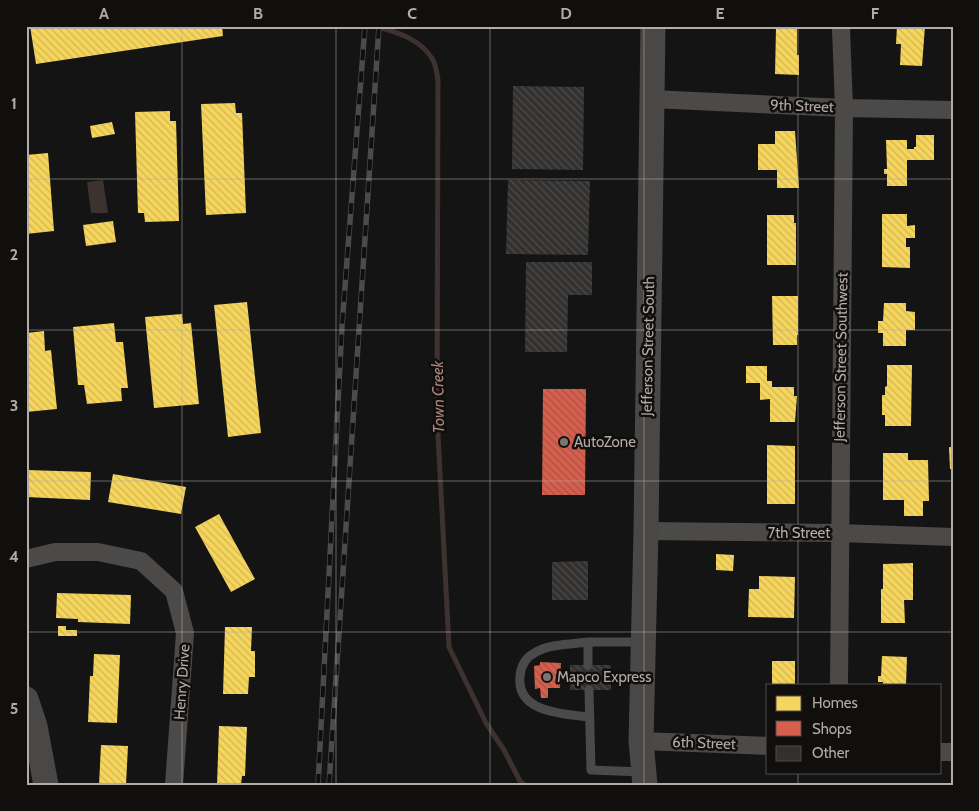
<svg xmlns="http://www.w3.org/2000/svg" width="979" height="811" viewBox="0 0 979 811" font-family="Cabin,sans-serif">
	<defs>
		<pattern id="homes-back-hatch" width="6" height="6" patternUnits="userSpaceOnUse" patternTransform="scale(1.25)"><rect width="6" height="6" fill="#f6d55c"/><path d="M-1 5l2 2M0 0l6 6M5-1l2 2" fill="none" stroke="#d0b554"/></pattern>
		<pattern id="shops-back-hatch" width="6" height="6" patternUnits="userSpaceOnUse" patternTransform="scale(1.25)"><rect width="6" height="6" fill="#d6604d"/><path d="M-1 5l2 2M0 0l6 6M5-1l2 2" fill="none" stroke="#a65245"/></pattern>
		<pattern id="building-back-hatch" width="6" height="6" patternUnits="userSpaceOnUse" patternTransform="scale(1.25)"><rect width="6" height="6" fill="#323130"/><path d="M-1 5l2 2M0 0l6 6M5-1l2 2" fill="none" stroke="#4d4c4b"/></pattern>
	</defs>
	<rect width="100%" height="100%" fill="#141414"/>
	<path fill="#3e3230" d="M103 180 108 213H91L87 182Z"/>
	<path fill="url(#homes-back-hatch)" d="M30 26H222L223 36 36 64Z
		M897 26H925L922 66 900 65 901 44H896Z
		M776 28 797 29V55H799V75L775 74Z
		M235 103 236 113H242L246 213 206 215 201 104Z
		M170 111V121H176L179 221 145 222 144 213H138L135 112Z
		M112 122 115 134 92 138 90 126Z
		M775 131H795L799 188H777V170H758V144H775Z
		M916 135H934V160H907V186H887V174H884V169H887L886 140H907V149H914V147H916Z
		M48 153 54 231 26 234V155Z
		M882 214H907V226L915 225V238H906V247H910V268L882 267Z
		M767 215H794V223H796V265H767Z
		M113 221 116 242 86 246 83 225Z
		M772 296H798V335H797V345H773Z
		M247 302 261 433 228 437 214 305Z
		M884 303H906V311L915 312V330H906V346H883V333H878V321H883Z
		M182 314 183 324 191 323 199 404 154 408 145 317Z
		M114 323 116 342H123L128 388H121L122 401 87 404 84 385H78L73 327Z
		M44 331 45 351 51 350 57 409 26 412V333Z
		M887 365H912L911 426H885V415H882V395H885V387L887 386Z
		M746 366H767V381H772V387H794V396H797L795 422H770V399L760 400V383H746Z
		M767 445 795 446V504H767Z
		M949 447H953V469H950Z
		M883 453H908V460H928L929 501H923V516H904V500H883Z
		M26 470 91 472 90 500 26 497Z
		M113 474 186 487 181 514 108 502Z
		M219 514 255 579 231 592 195 527Z
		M716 554 734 555 733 571 716 570Z
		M913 563V600H904L905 623H881V589H883V564Z
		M759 576 795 577 794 618 748 617 749 589H759Z
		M57 593 131 595 130 624 78 622V619L56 618Z
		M58 626H66V630H77V636H58Z
		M225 627H252L251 651H255V677H249L248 694H223Z
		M94 654 120 655 117 723 88 722 90 676H93Z
		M882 656 907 657 906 685H883V682H878V676H881Z
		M772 661H795V685H772Z
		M219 726 247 727 245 776H242L241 785H217Z
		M101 745 128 746 126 785H99Z"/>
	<path fill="url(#shops-back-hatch)" d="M543 389H586L585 495H542Z
		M540 662 561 663 560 688H548V698H541L540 688 535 689 534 666 540 665Z"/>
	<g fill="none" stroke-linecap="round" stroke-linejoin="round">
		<path stroke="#3e3230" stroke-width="5" d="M375 26C397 32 421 39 433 60 436 66 437 74 438 80L437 415 449 647 486 723 504 750 520 781 525 785"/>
	</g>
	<path fill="url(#building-back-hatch)" d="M513 86 584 87 583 170 512 169Z
		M508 180 590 181 588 255 506 254Z
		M526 262H592V295H568L567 352H525Z
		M588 561V600H552V562Z
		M570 665H611V690H570Z"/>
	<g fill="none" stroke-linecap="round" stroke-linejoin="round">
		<path stroke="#4c4a48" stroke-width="9" d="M588 642C572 644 550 644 536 652 526 657 521 665 520 676 516 713 564 714 590 717
			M588 665V642H643
			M589 690 591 770 643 772"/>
		<path stroke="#4c4a48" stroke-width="18" d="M652 99 844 108 953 110
			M646 531 839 533 953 537
			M26 559 55 552H98L141 561 174 591 185 633 174 785
			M839 685 844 108 841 29
			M641 741 768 746
			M940 752H953"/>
		<path stroke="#4a4847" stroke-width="25" d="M26 699 35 726 46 785
			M645 785 641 741 646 531 653 26"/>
		<g stroke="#4d4b49" stroke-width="5.5">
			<path id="rail" d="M318 785 342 326 365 26
				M329 785 379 26"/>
		</g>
		<use href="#rail" stroke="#100f0e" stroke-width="4" stroke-dasharray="11" stroke-linecap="butt"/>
	</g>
	<path fill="none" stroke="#b4aba6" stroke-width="1" stroke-opacity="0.55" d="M182 26V785M336 26V785M490 26V785M644 26V785M798 26V685M26 179H953M26 330H953M26 481H953M26 632H953M798 772V785"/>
	<g fill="#7c7673" stroke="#100f0e" stroke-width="2">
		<circle cx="564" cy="442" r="5"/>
		<circle cx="547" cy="677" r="5"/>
	</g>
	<g text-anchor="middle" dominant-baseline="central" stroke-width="5" stroke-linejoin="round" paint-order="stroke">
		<g font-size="15" fill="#b4aba6" stroke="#100f0e">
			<text transform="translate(802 106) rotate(2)">9th Street</text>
			<text transform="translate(648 346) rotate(-89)">Jefferson Street South</text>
			<text transform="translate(841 357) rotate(-89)">Jefferson Street Southwest</text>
			<text x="799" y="533">7th Street</text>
			<text transform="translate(182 682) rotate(-86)">Henry Drive</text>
			<text transform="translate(704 743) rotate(2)">6th Street</text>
		</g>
		<g font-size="15" fill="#b4aba6" stroke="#100f0e" text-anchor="start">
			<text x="574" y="442">AutoZone</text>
			<text x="557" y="677">Mapco Express</text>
		</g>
		<g font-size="16" font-style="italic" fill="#ac867f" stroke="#100f0e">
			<text transform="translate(438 397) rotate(-91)">Town Creek</text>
		</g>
	</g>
	<rect width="979" height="811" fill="none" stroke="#100f0e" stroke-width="55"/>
	<rect x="766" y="684" width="175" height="90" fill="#100f0e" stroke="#524d4b"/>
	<rect x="776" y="696" width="25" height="15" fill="#f6d55c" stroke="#524d4b"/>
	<text x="812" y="708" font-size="15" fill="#b4aba6">Homes</text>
	<rect x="776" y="721" width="25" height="15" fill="#d6604d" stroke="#524d4b"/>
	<text x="812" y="734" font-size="15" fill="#b4aba6">Shops</text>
	<rect x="776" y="746" width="25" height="15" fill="#323130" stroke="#524d4b"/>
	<text x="812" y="758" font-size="15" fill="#b4aba6">Other</text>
	<rect x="28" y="28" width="924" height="756" fill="none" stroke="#b4aba6" stroke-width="2"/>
	<g font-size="16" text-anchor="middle" font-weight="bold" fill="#b4aba6">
		<text x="104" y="19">A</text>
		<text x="258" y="19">B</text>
		<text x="412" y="19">C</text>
		<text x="566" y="19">D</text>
		<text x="720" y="19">E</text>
		<text x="875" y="19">F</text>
		<text x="14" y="109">1</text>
		<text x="14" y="260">2</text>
		<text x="14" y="411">3</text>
		<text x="14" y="562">4</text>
		<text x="14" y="714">5</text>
	</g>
</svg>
